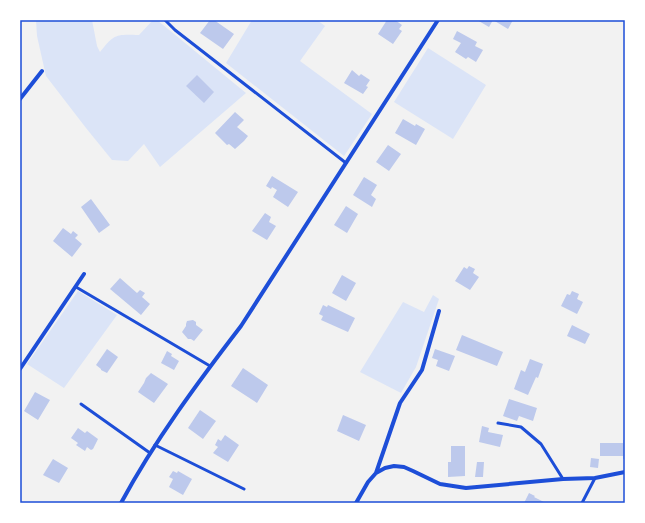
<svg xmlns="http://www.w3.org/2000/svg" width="645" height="523" viewBox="0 0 645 523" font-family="'PT Sans Narrow',sans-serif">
	<rect width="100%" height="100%" fill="#f2f2f2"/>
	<path fill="#dbe4f7" d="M36 20H92L97 46 100 52C114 34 116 34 139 35L153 20H157L246 93 160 167 144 144 128 161 112 160 86 128 46 76 37 36Z
		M252 20H317L325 26 300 61 372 114 344 156 226 63Z
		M428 48 486 85 453 139 394 102Z
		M78 291 117 315 64 388 27 364Z
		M433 295 439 299 416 367 401 393 360 372 403 302 424 312Z"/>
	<path fill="#bdc9ec" d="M210 20H214L234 34 223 49 200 33Z
		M387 20H395L402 25 399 29 402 31 393 44 378 34Z
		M477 20H513L508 29 493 20 489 27Z
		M457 31 477 42 475 46 483 50 476 62 468 57 466 59 455 52 461 43 453 39Z
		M352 70 359 76 361 74 370 80 366 86 368 87 363 94 344 83Z
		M197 75 214 92 204 103 186 86Z
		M235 112 244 120 237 127 248 136 244 141 235 149 229 144 227 145 215 133Z
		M403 119 415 126 416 124 425 129 416 145 395 133Z
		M388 145 401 154 389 171 376 162Z
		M272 176 298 192 288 207 273 197 277 190 272 187 271 189 266 186Z
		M364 177 377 185 371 195 376 199 372 207 353 195Z
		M91 199 110 225 99 233 81 207Z
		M346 206 358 214 347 233 334 225Z
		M265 213 271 217 269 222 276 226 267 240 252 231Z
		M63 228 71 234 73 231 78 235 75 238 82 244 72 257 53 241Z
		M469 266 475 269 473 273 479 277 470 290 455 281 464 267 467 269Z
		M342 275 356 283 346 301 332 293Z
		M120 278 137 293 140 290 145 293 142 297 150 304 141 315 110 289Z
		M572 291 579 294 577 299 583 302 577 314 561 306 567 294 570 295Z
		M323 305 327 307 328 305 355 318 348 332 321 320 323 316 319 314Z
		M193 320 196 322V325L203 330 194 341 191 339H188L182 332 186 326V324L187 321Z
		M572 325 590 334 585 344 567 336Z
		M462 335 503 352 497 366 456 350Z
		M107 349 118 357 107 373 101 370V369L96 365Z
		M435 349 455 356 449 371 436 366 438 360 432 358Z
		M167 351 172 354 171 356 179 361 174 370 161 363Z
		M530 359 543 364 538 378 536 377 528 395 514 389 521 370 525 372Z
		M243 368 268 385 257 403 231 386Z
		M151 373 168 384 154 403 138 392 144 383 146 378Z
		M35 392 50 400 38 420 24 411Z
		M509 399 537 408 533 421 519 416 517 421 503 416Z
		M200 410 216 421 203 439 188 428Z
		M343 415 366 425 359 441 337 431Z
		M482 426 489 428 488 432 503 435 500 447 479 442Z
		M78 428 85 433 87 431 98 439 93 449 91 450 87 447 85 451 76 445 78 443 71 438Z
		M225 435 239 445 228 462 213 453 218 447 215 445 218 439 221 441Z
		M623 440H625V459H623V456H600V443H623Z
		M451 446H465V476L448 477V462H451Z
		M591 458 599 459 598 468 590 467Z
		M53 459 68 468 59 483 43 475Z
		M477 462H484L483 477H475Z
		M173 471 177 473 178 471 192 479 183 495 169 487 173 479 169 477Z
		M529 493 535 496 534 497 546 503H524Z"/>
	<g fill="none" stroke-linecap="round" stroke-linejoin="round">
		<path stroke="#1d4ed8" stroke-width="3" d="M165 20 175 30 346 163
			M76 287 210 366
			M81 404 150 453
			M498 423 521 427 541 444 563 479
			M155 445 244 489
			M582 503 595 478"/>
		<path stroke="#1d4ed8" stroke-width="4" d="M20 99 42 71
			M20 369 84 274
			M376 473 400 403 422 370 439 311
			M121 503C155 440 198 382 241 326L438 20
			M356 503 368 482 376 473 385 468 394 466 404 467 413 471 440 484 466 488 563 479 595 478 625 472"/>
	</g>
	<rect width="645" height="523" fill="none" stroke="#ffffff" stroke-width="42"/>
	<rect x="21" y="21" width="603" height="481" fill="none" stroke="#1d4ed8" stroke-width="1.5"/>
</svg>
